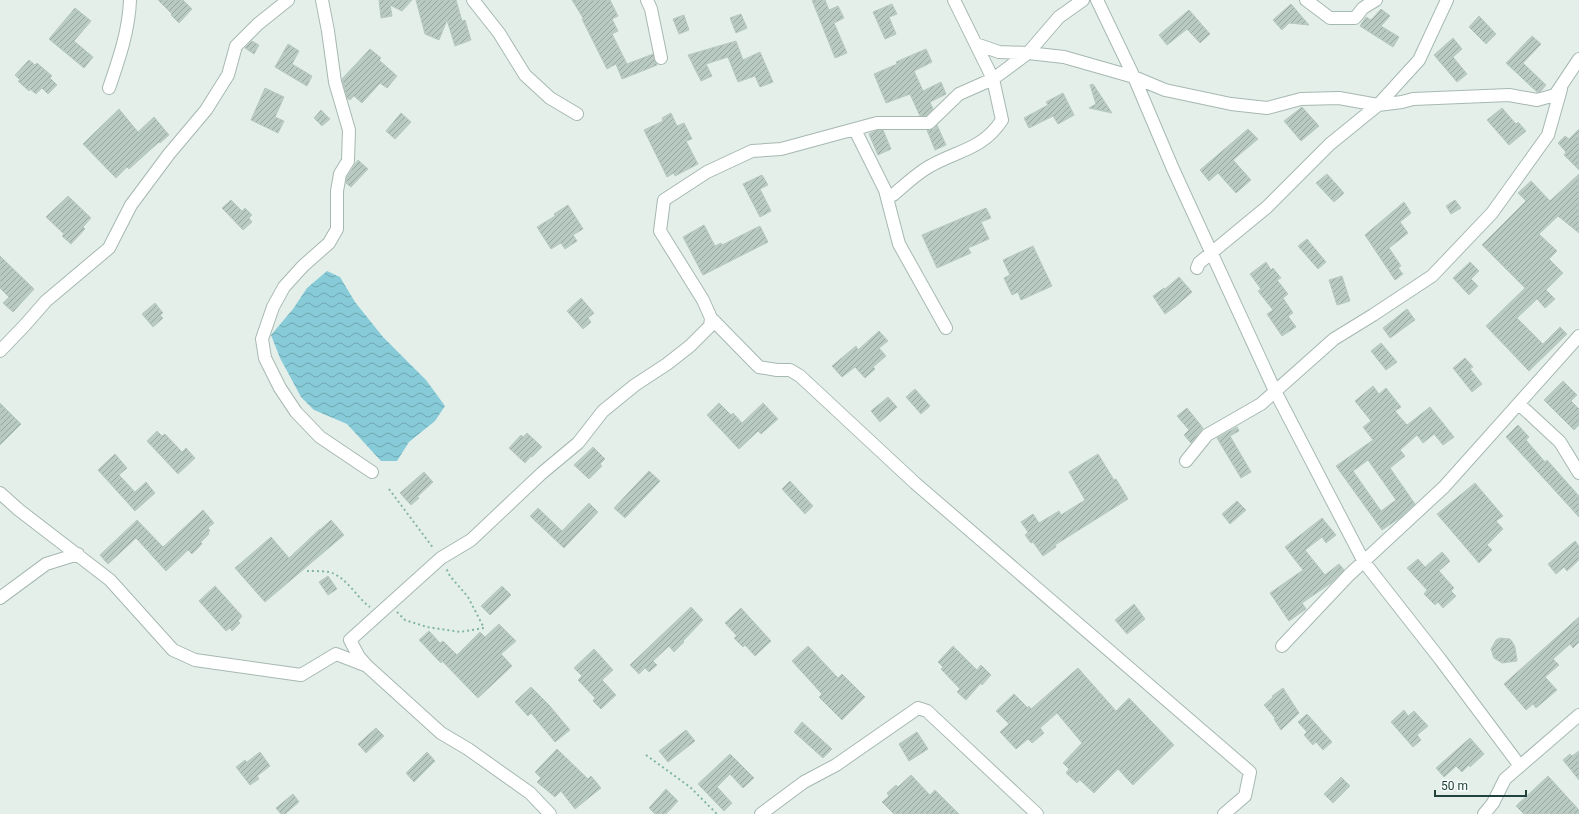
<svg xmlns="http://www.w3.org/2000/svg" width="1579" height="814" viewBox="0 0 1579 814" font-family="Roboto,sans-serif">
	<defs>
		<pattern id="water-waves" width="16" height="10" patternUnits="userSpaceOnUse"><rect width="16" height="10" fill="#88cbd8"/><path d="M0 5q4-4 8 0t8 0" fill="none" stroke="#6fa6b0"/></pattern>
		<pattern id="building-hatch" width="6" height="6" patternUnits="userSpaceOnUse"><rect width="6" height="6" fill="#b9cac3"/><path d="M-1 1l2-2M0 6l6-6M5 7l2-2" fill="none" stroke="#96a69f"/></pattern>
	</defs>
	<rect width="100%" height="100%" fill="#e4efea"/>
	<path fill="url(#water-waves)" d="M327 271 340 277 355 302 383 337 426 380 445 406 435 421 409 442 397 461H381L347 424 314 410 301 397 280 358 271 335 293 309 307 288Z"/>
	<path fill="url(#building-hatch)" stroke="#b6c9c1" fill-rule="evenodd" d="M158 0H183L192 9 179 23 171 15 172 14Z
		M379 0H412L402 11 390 5 392 16 381 18Z
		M416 0H456L462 21 465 20 471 40 455 46 447 20 439 40 425 34Z
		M572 0H610L618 16 612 19 618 31 612 34 627 64 653 54 657 65 622 79 616 64 607 69 582 19 583 18Z
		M812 0H825L829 10 838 6 844 18 834 23 847 53 835 58Z
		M892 4 897 14 889 17 896 34 885 39 873 12Z
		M1291 4 1309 25 1289 23 1282 30 1273 20Z
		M75 8 91 21 74 41 93 57 84 68 49 39Z
		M1381 9 1390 16 1381 26 1399 37 1393 47 1360 26 1366 17 1371 20Z
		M1189 10 1210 34 1200 43 1187 29 1167 45 1159 35Z
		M741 14 747 28 736 33 730 18Z
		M684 15 689 30 679 34 673 19Z
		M1479 16 1496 34 1486 44 1469 27Z
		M1532 36 1541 44 1523 63 1546 85 1540 92H1537L1506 63Z
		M1453 38 1462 49 1453 57 1467 74 1457 82 1434 55Z
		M252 41 259 45 254 54 245 48Z
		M736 41 743 60 760 52 773 82 760 87 755 76 738 82 728 57 706 64 712 76 701 81 688 55Z
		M288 44 299 51 292 64 312 76 307 86 275 67Z
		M370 49 381 58 379 60 397 76 387 88 380 83 362 103 354 96 350 100 347 98 342 79Z
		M926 49 932 62 914 71 923 91 941 82 946 94 930 102 933 109 926 116H920L910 94 886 103 874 74 897 64 896 62Z
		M29 60 35 65 37 63 52 76 50 78 57 85 48 94 42 88 36 94 30 89 29 91 18 81 20 80 15 75Z
		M1093 84 1112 113 1089 108 1096 104 1090 85Z
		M265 88 284 97 275 117 284 121 278 133 251 120Z
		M1063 93 1074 115 1058 124 1053 116 1029 128 1024 118 1048 105 1046 102Z
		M1302 107 1319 126 1301 141 1284 121Z
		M1502 108 1516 124 1518 122 1526 131 1509 145 1487 120Z
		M119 109 138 132 154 117 169 135 160 143 159 142 129 169 127 167 116 178 83 144Z
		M321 110 330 119 322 126 314 118Z
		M401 113 411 122 395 139 386 131Z
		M671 113 677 126 684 123 692 139 686 141 698 164 675 176 674 173 667 177 644 130 663 121 662 118Z
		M937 125 946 145 935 150 927 130 934 129Z
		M1248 129 1258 139 1233 160 1251 180 1236 193 1218 173 1209 181 1200 170Z
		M1579 129V170L1564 155 1566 152 1558 143 1565 136 1569 139Z
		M878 130H883L891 149 878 155 869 134Z
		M358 160 368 169 351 187 346 183 347 177Z
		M1327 174 1344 193 1334 202 1316 183Z
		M1579 174V233L1558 216 1539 234 1557 251 1549 259 1563 273 1546 290 1555 299 1545 308 1537 299 1517 318 1543 344 1560 327 1567 334 1529 371 1486 326 1525 288 1482 245 1526 201 1518 193 1531 181 1550 201Z
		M762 175 768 185 760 189 771 211 760 217 743 184Z
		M68 196 91 218 83 227 85 229 71 244 62 236 64 234 46 217Z
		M231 200 242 211 245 208 252 215 249 218 252 222 243 230 222 208Z
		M1455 200 1461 208 1451 214 1446 206Z
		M1404 202 1411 213 1400 222 1408 233 1389 248 1401 266 1398 268 1403 274 1395 280 1365 235Z
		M568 205 583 229 573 235 577 241 565 249 561 243 551 249 537 227 555 216 554 214Z
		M986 208 991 218 981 222 989 239 968 248 971 253 937 268 922 235Z
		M704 225 715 246 721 243 722 245 760 226 768 242 703 275 683 237Z
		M1307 239 1326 262 1318 269 1298 246Z
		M1033 246 1052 286 1021 300 1018 292 1012 295 1004 278 1010 275 1003 260Z
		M0 256 34 289 13 312 3 303 9 297 0 288Z
		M1266 262 1271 270 1273 268 1281 278 1277 280 1288 294 1283 298 1293 313 1288 316 1296 327 1282 336 1267 314 1273 310 1258 291 1261 289 1250 274Z
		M1470 262 1479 271 1471 279 1478 286 1469 295 1453 278Z
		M1342 276 1350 301 1337 305 1329 280Z
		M1179 277 1192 292 1176 306 1165 314 1153 296 1164 288 1165 289Z
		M581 298 594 313 588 318 591 322 583 329 567 311Z
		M155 303 163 313 160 315 163 318 153 327 142 314Z
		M1407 309 1415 320 1390 338 1383 328Z
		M879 331 888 341 879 348 886 356 873 367 875 369 865 378 855 367 842 377 832 366 856 346 858 350Z
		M1381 343 1397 362 1386 370 1371 351Z
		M1465 358 1473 367 1470 369 1482 384 1472 392 1453 368Z
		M1563 381 1577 395 1571 401 1579 409V425L1574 430 1544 400Z
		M1373 386 1379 394 1386 388 1401 407 1395 411 1407 425 1430 407 1454 437 1443 445 1434 434 1423 443 1417 435 1400 450 1405 456 1390 468 1415 504 1401 517 1382 530 1336 466 1373 440 1363 427 1371 421 1355 401ZM1368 460 1396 500 1381 511 1353 471Z
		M915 389 930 406 921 414 906 397Z
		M888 397 897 407 880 422 871 411Z
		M0 403 21 424 0 445Z
		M719 403 731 415 733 413 742 423 763 403 778 419 761 434 758 431 739 449 707 415Z
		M1187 408 1203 428 1191 443 1184 435 1189 430 1177 416Z
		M1518 425 1529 437 1526 440 1545 462 1547 460 1579 496V517L1506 437Z
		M1237 427 1239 431 1230 436 1251 472 1241 478 1217 438Z
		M157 431 162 436 165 434 182 452 186 448 195 458 178 474 147 441Z
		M527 433 542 447 532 457 531 456 525 463 509 448 521 435 523 437Z
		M593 447 605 459 600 464 602 466 589 479 574 465Z
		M115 454 127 468 119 475 135 492 146 482 155 493 135 511 98 470Z
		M1098 454 1114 480 1116 479 1128 499 1055 545 1056 547 1043 556 1033 542 1031 543 1025 535 1028 532 1021 522 1033 514 1039 523 1059 511 1061 515 1085 500 1069 472Z
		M649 471 660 481 625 518 614 508Z
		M424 472 433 482 417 497 419 498 411 505 400 493Z
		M790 481 813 506 805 514 782 489Z
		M1475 483 1503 516 1496 521 1503 529 1487 545 1492 550 1479 563 1437 514Z
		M1237 501 1246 510 1230 524 1222 514Z
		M589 503 598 512 564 548 530 516 538 508 562 531Z
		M203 510 214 523 208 528 210 531 208 533 209 534 201 542 202 544 192 554 188 550 166 571 136 538 108 564 100 555 137 520 163 547Z
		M1322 518 1336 535 1326 543 1322 537 1305 550 1325 575 1339 564 1344 570 1331 583 1302 603 1306 609 1289 621 1270 593 1303 570 1285 547Z
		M331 520 344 535 265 602 235 568 271 537 289 558 320 529V530Z
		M1575 541 1579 546V560L1567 571 1564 567 1556 574 1548 564Z
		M1442 552 1450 561 1439 571 1454 588 1451 591 1456 596 1443 608 1438 602 1435 605 1424 594 1427 590 1407 568 1418 559 1425 567Z
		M328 576 337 589 328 595 319 582Z
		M215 586 242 616 238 621 240 623 232 631 230 628 226 631 199 601Z
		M502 586 511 595 490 615 481 606Z
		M1134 604 1145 619 1127 634 1115 620Z
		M691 607 703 620 683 641 684 642 674 652 669 646 653 661 657 665 649 672 645 668 639 674 630 665Z
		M741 608 771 641 755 656 745 645 743 647 734 638 737 636 725 623Z
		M1579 617V642L1573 648 1570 644 1553 659 1559 665 1545 677 1557 690 1536 708 1533 704 1526 710 1504 684Z
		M499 624 516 641 501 654 512 666 478 698 442 661 441 663 419 640 429 631 440 643 443 641 457 655 480 632 485 637Z
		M1500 638 1510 639 1513 643 1515 647 1517 661 1502 663 1494 658 1491 649 1496 640Z
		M808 646 838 678 842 674 865 697 842 720 819 697 822 694 792 661Z
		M953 646 977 670 981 665 991 675 982 685 981 683 966 700 957 692 960 689 941 669 943 667 938 662Z
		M594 649 613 670 602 680 616 695 601 709 593 701 595 698 578 680 582 676 574 668Z
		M1078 668 1116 711 1129 698 1174 745 1133 785 1118 769 1094 793 1080 780 1077 783 1066 773 1069 769 1063 763 1082 743 1057 713 1040 728 1044 733 1032 743 1028 739 1016 749 1000 732 1009 724 996 711 1014 694 1028 708 1029 706 1031 709Z
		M531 687 549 705 570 730 555 742 531 713 528 716 515 702Z
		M1283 688 1299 713 1281 730 1274 719 1275 718 1264 705 1273 697 1272 696Z
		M1404 710 1408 716 1414 711 1428 726 1417 735 1421 740 1413 747 1391 722Z
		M1307 714 1332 742 1323 750 1316 742 1313 745 1304 735 1307 732 1298 722Z
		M802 722 832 749 823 758 794 732Z
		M376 728 384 736 366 753 358 744Z
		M686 730 695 741 668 762 659 751Z
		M917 732 928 749 909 761 899 744Z
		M1470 738 1484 754 1470 767 1469 765 1462 772 1456 766 1444 777 1436 768Z
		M557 749 588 779 591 776 601 788 575 809 561 791 555 797 537 782 541 778 535 772Z
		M1579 751V780L1563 760 1570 754 1572 756Z
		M260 752 270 766 257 776 259 779 250 785 236 767 245 760 247 762Z
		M427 752 435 761 414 782 406 773Z
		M730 754 754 778 743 788 730 774 717 787 732 803 724 811 698 784Z
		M911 775 930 795 935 790 959 814H894L882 802 889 796 887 793 896 785 898 787Z
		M1548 776 1579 810V814H1524L1516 806Z
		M1341 777 1350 786 1333 803 1324 794Z
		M666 789 678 801 666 814H655L649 808Z
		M293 794 299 802 285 814H281L276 808Z"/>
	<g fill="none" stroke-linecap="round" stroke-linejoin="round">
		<g stroke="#a6b8b2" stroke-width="14">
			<path id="street" d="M322 0 328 31 335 82 349 130 348 161 340 174 337 191V229L329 243 303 266 284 287 273 307 262 339 265 358 280 388 296 412 320 437 372 472
				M473 0 499 33 525 75 550 98 577 114
				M647 0 651 9 661 58
				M1097 0 1134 77 1173 169 1275 391 1364 562 1440 659 1520 766
				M1306 0 1330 18H1355L1363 8 1376 0
				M976 44 999 52 1028 53 1064 57 1134 77 1165 90 1231 104 1267 108 1301 99 1339 98 1378 105 1402 102 1413 99 1509 95 1537 100 1555 95 1579 59
				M109 88C119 59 129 30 130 0
				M855 130 885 190 899 244 946 328
				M893 195C905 185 918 172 932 165 959 150 983 149 1002 120L993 79 954 0
				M1197 268 1199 263 1267 207 1330 144 1378 105 1419 60 1447 0
				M711 318 759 367 777 370H790L800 376 915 483 1250 772 1245 796 1224 814
				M0 351 25 325 46 301 109 248 131 205 169 154 206 110 228 75 236 46 258 24 288 0
				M1519 404 1560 442 1579 473
				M1186 461 1207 435 1261 404 1334 339 1373 315 1432 276 1492 213 1548 135 1561 89
				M0 493 19 510 110 580 173 650 195 660 301 675 336 654 367 666 441 733 468 749 530 793 550 814
				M0 598 46 564 78 554
				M1282 646 1349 575 1444 487 1579 336
				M367 666 359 657 350 640 441 558 471 540 542 473 578 443 603 411 635 385 667 364 690 346 710 326 711 318 703 300 660 231 664 200 707 172 752 151 781 149 877 123H929L959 94 993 79 1028 53 1059 17 1083 0
				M761 814 804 782 836 765 918 708 927 711 1037 814
				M1484 814 1493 803 1505 779 1579 715"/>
		</g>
		<path stroke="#82b5a5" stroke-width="2" stroke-dasharray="2 3" stroke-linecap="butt" d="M389 489 434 549
			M307 571C314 571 322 571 329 572 347 577 356 597 370 607
			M397 612 405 620 427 627 460 632 484 628 468 597 450 576 446 568
			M646 755 690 787 717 814"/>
		<use href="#street" stroke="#fff" stroke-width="12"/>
	</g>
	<path d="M1435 790v6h91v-6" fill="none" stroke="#21423a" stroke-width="2"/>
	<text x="1441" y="790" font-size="12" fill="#21423a" stroke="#f5fbf8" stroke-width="3" paint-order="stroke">50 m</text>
</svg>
